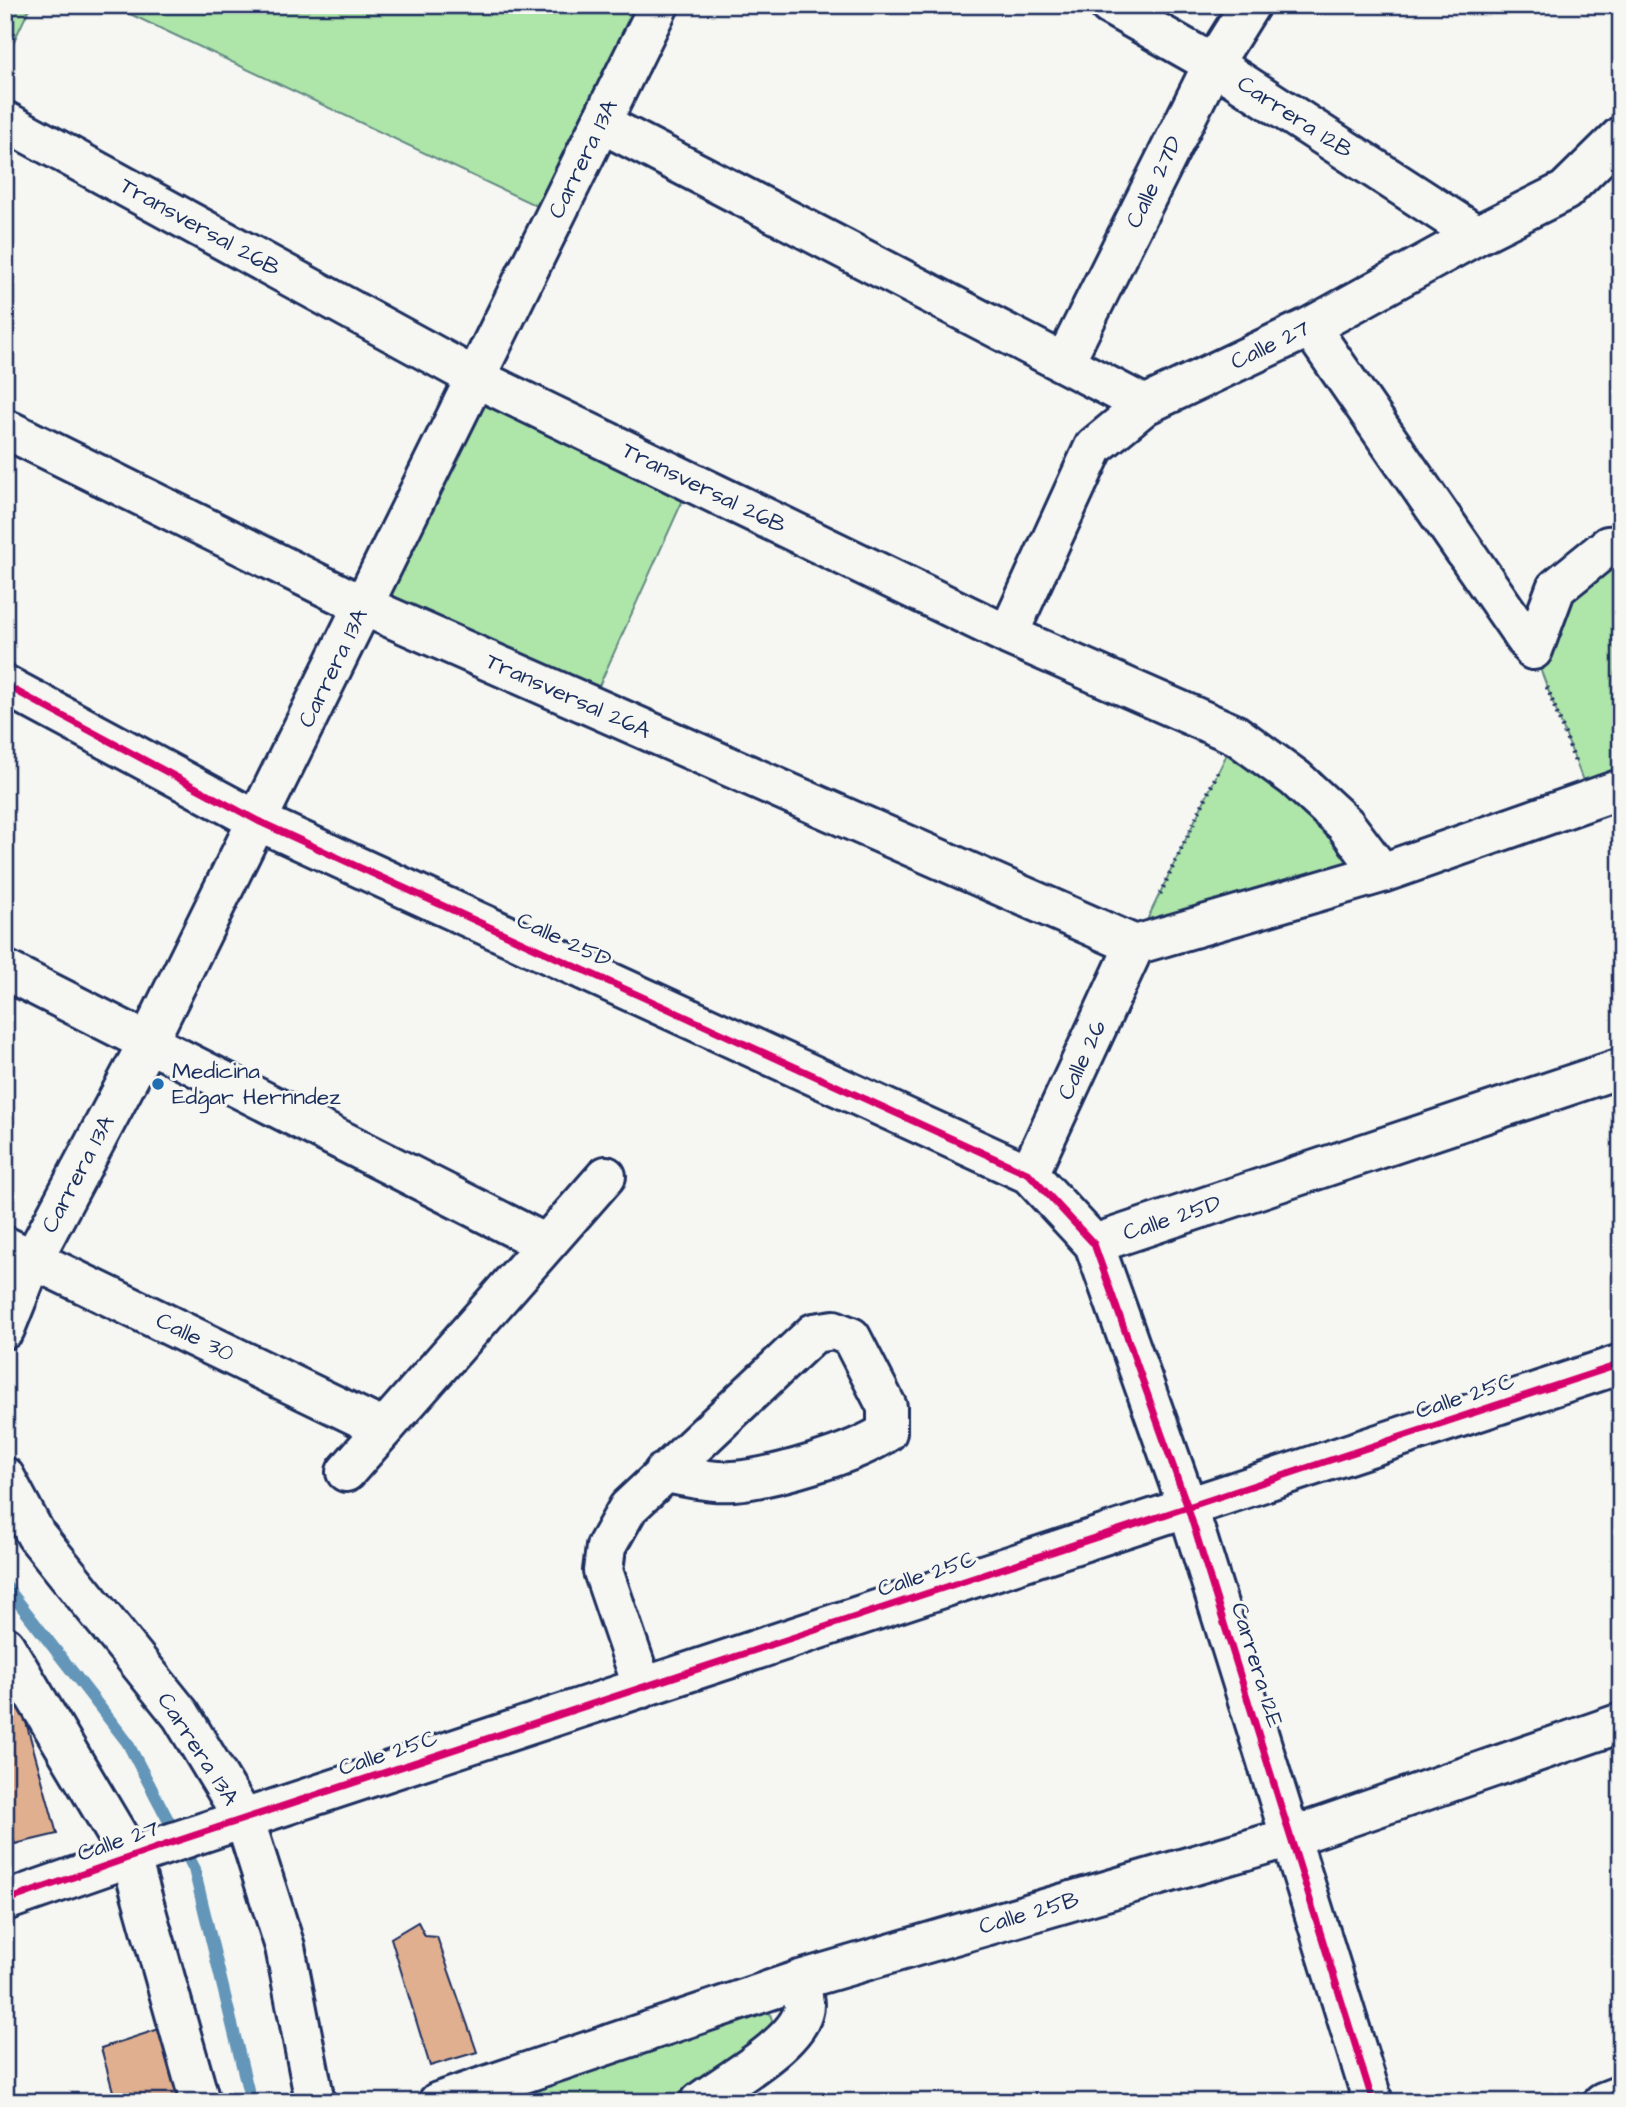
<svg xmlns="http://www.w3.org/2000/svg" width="1626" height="2107" viewBox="0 0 1626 2107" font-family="'Architects Daughter',sans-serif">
	<rect width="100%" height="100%" fill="#f6f6f2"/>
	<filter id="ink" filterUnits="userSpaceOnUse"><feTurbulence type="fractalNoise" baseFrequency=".0143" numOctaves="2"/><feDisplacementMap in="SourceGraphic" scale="14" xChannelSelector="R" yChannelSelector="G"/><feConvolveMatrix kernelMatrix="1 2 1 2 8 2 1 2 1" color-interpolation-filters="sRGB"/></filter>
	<g filter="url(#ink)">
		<path fill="#aee5a9" stroke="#648a84" stroke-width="2" d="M5 5H31L5 60Z
			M111 5H667L556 215Z
			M476 378 691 482 590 706 364 606Z
			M1621 545V789L1590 799 1533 650 1556 588Z
			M1236 735 1382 873 1135 945Z
			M765 1998 777 2036 690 2102H443Z"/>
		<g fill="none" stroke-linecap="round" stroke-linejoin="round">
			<path stroke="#6396b8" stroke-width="12" d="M5 1585 127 1742 194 1869 251 2102"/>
		</g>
		<path fill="#dfaf90" stroke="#1b2f5e" stroke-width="2" d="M18 1693 57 1834 15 1844 5 1817V1698Z
			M5 1817 15 1844 5 1846Z
			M418 1922 425 1936 437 1937 477 2052 430 2066 391 1938Z
			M159 2029 179 2102H116L101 2048Z"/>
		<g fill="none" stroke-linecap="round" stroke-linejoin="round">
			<g stroke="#1b2f5e" stroke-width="44">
				<path id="street" d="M1109 5 1213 64 1477 235
					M5 121 476 378 1008 635 1236 735 1295 778 1345 824 1382 873
					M601 123 1145 405
					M1310 327 1533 650
					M1064 363 1213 64 1250 5
					M10 431 364 606 1135 945
					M1008 635 1094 447 1145 405 1310 327 1477 235 1565 191 1621 136
					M1533 650 1556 588 1608 546 1621 545
					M5 685 258 821 1029 1174 1094 1244 1188 1508 1373 2102
					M1135 945 1382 873 1621 789
					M5 970 546 1244
					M1029 1174 1135 945
					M1094 1244 1621 1068
					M5 1246 384 1429
					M5 1329 33 1259 147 1044 659 5
					M346 1472 606 1176
					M5 1477 36 1535 181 1715 245 1821 285 1947 315 2102
					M5 1646 131 1858 200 2102
					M643 1688 603 1571 606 1547 628 1508 814 1333 834 1330 851 1337 887 1407V1432C855 1454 773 1478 733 1481 711 1483 685 1476 663 1473
					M5 1901 165 1845 1621 1364
					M438 2102 800 1980 1291 1837 1621 1723
					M700 2102C728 2081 794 2045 803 2012 806 2003 801 1990 800 1980
					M1603 2102 1621 2095"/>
			</g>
			<path stroke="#1b2f5e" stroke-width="4.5" stroke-dasharray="2 5" stroke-linecap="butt" d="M1547 687 1576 764
				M1160 894 1218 772"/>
			<use href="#street" stroke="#f6f6f2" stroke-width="38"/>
			<g stroke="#f6f6f2" stroke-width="11">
				<path id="cycleway" d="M5 685 258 821 1029 1174 1094 1244 1188 1508 1373 2102
					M5 1901 165 1845 1621 1364"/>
			</g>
			<use href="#cycleway" stroke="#d6006c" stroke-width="7"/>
		</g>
	</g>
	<circle fill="#1f6fb2" stroke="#f6f6f2" stroke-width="2.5" cx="158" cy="1084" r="7"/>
	<g text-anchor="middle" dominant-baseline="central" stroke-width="6" stroke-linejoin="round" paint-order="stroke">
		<g font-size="23" fill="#1b2f5e" stroke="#f6f6f2">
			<text transform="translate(1295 117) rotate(33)">Carrera 12B</text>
			<text transform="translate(583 159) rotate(-64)">Carrera 13A</text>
			<text transform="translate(1154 182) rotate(-64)">Calle 27D</text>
			<text transform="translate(200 227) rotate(29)">Transversal 26B</text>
			<text transform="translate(1270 345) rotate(-26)">Calle 27</text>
			<text transform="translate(704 488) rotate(26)">Transversal 26B</text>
			<text transform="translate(333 668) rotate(-64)">Carrera 13A</text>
			<text transform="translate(568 696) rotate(24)">Transversal 26A</text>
			<text transform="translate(564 940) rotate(25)">Calle 25D</text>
			<text transform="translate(1082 1060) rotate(-65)">Calle 26</text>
			<text transform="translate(78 1174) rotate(-62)">Carrera 13A</text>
			<text transform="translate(1172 1218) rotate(-18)">Calle 25D</text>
			<text transform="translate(195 1337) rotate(26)">Calle 30</text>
			<text transform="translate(1465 1396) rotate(-18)">Calle 25C</text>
			<text transform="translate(927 1574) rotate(-18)">Calle 25C</text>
			<text transform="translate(1257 1665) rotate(73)">Carrera 12E</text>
			<text transform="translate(198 1749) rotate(57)">Carrera 13A</text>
			<text transform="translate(388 1753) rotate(-18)">Calle 25C</text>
			<text transform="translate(118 1841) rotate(-19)">Calle 27</text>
			<text transform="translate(1029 1913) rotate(-16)">Calle 25B</text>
		</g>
		<g font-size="23" fill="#1b2f5e" stroke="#f6f6f2" text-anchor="start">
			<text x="172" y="1071">Medicina<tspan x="172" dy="26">Edgar Hernndez</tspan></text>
		</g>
	</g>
	<rect width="1626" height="2107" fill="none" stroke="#f6f6f2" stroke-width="28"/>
	<rect x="14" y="14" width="1598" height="2079" fill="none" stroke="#1b2f5e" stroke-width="2.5" filter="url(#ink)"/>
</svg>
